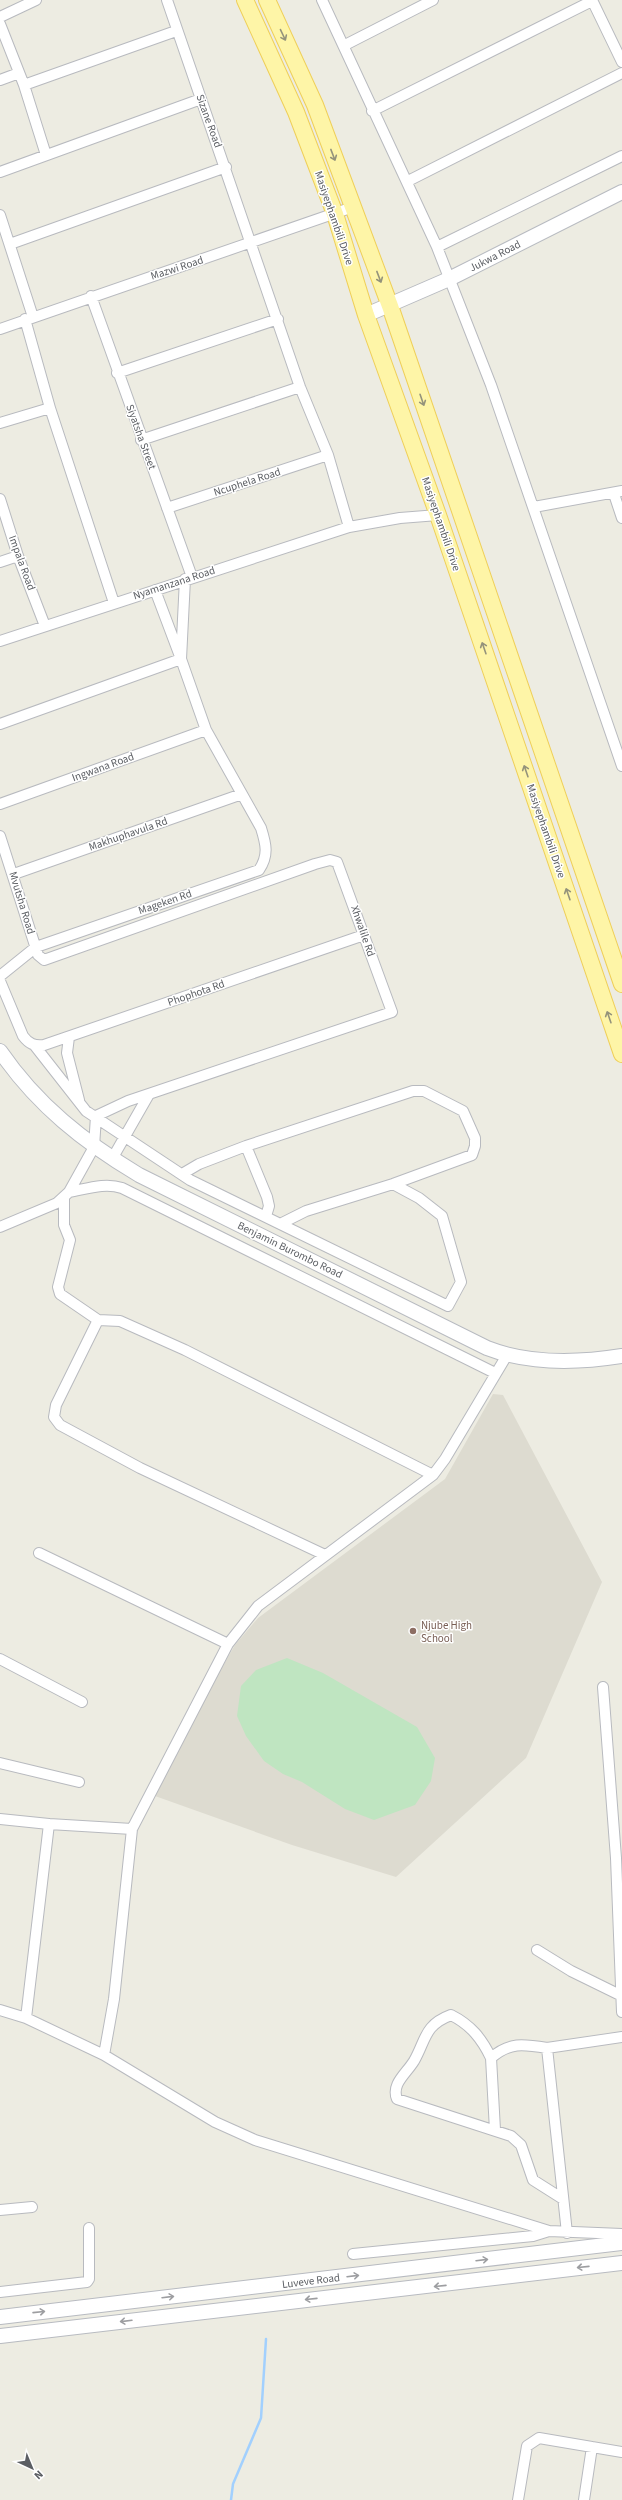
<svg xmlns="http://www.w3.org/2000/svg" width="622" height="2500" viewBox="0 0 622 2500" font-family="'Source Sans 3',sans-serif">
	<rect width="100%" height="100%" fill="#edece2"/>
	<path fill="#dddbd0" d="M493 1394 503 1395 602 1582 526 1758 396 1877 292 1845 155 1796 200 1705 235 1645 258 1618 445 1479Z"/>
	<path fill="#bfe5c1" d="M287 1658 323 1673 417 1727 435 1758 431 1781 415 1805 374 1820 345 1809 302 1782 283 1774 264 1761 246 1736 237 1716 241 1686 256 1670Z"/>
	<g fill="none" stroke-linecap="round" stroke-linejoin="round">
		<path stroke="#a2d0fe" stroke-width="2.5" d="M231 2500 233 2484 261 2418 266 2339"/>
		<g stroke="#b8babf" stroke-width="12">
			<path id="street" d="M167 0 300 387 328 455 349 527
				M322 0 437 247 491 385 622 766
				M592 0 622 62
				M0 17 36 0
				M0 24 24 85 46 155
				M345 45 433 0
				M0 80 19 73
				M24 85 176 31
				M372 111 592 1
				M0 172 201 99
				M408 181 622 73
				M0 215 33 317
				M10 244 226 167
				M437 247 622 156
				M91 296 192 577
				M25 319 50 408 114 603
				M0 329 353 207
				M117 373 278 319
				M0 423 50 408
				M141 440 300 387
				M614 494 622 518
				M0 499 18 556 45 626
				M534 507 622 491
				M167 508 328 455
				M0 562 18 556
				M0 641 349 527 400 518 438 515
				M0 724 181 659 155 590
				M0 804 206 730
				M0 836 38 955 44 960 315 864 330 860 337 862 392 1012 128 1101 96 1116
				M14 874 242 794
				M0 976 36 947 259 870C269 855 266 844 261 828L206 730 181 659 185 579
				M0 981 23 1036C29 1044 34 1046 44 1045L364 935
				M69 1037 67 1053 79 1100
				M35 1046 86 1111 190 1180 448 1306 461 1282 442 1216 419 1198 393 1184
				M246 1146 267 1197 269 1206 266 1216
				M112 1159 148 1096
				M182 1174 199 1164 246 1146 413 1091H424L463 1111 475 1138V1146L472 1155 393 1184 306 1211 280 1224
				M69 1192C86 1189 105 1182 122 1188L495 1373
				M64 1198V1225L70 1240 58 1287 60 1294 98 1320 120 1321 185 1350 433 1475
				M0 1227 57 1203 69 1192 94 1147 96 1116
				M98 1320 56 1405 54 1417 60 1425 140 1468 325 1555
				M39 1553 228 1644
				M0 1659 82 1702
				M603 1687 616 1858 622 2012
				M0 1763 79 1782
				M0 1819 49 1824 132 1829
				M537 1950 571 1971 620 1995
				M0 2010 26 2018 104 2055 215 2122 255 2140 549 2231 622 2234
				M26 2018 49 1824
				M104 2055 114 1999 132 1829 228 1644 258 1606 433 1475 445 1459 507 1355
				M491 2058C482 2039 471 2025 451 2015 424 2025 426 2040 414 2061 406 2074 391 2084 397 2099L511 2136 521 2145 533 2180 563 2199
				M495 2130 491 2058C509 2042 523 2044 547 2048
				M0 2210 32 2207
				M567 2233 547 2048 622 2037
				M353 2254 533 2236 549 2231
				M0 2292 87 2282 89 2279V2228
				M518 2500 527 2446 539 2438 622 2452
				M584 2500 592 2447"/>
		</g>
		<g stroke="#b8bbc1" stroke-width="16">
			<path id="secondary" d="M366 315 449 279 622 192
				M0 1051C37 1105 84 1142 139 1175L487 1348C528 1364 578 1363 622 1356
				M0 2317 622 2243
				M0 2336 622 2263"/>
		</g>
		<g stroke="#efcf59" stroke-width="18">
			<path id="primary" d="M245 0 296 112 335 214 366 315 438 515 622 1054
				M267 0 315 105 390 306 622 984"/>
		</g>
		<use href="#street" stroke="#fff" stroke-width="10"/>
		<use href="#secondary" stroke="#fff" stroke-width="14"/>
		<use href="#primary" stroke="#fef5a7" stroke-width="16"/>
	</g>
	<defs><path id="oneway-shaft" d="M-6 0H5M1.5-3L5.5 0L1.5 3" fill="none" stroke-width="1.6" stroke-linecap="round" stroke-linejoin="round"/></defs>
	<g stroke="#94937b">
		<use href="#oneway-shaft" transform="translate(283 35) rotate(65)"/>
		<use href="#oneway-shaft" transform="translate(333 155) rotate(69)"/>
		<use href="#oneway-shaft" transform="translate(379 277) rotate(69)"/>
		<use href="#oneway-shaft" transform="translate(422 400) rotate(71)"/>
		<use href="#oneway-shaft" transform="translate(484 648) rotate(-109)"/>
		<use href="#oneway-shaft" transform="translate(526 771) rotate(-109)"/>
		<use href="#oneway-shaft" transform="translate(568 894) rotate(-109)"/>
		<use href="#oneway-shaft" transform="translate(609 1017) rotate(-109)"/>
	</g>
	<g stroke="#9d9ea1">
		<use href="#oneway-shaft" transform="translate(482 2260) rotate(-7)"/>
		<use href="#oneway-shaft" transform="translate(583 2267) rotate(174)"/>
		<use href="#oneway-shaft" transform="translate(353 2276) rotate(-7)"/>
		<use href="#oneway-shaft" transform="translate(440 2286) rotate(174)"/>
		<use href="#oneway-shaft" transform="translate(168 2297) rotate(-7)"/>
		<use href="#oneway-shaft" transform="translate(311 2299) rotate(174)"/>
		<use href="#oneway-shaft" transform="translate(39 2312) rotate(-6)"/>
		<use href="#oneway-shaft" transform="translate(126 2321) rotate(173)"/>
	</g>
	<circle fill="#8d6e63" stroke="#fff" stroke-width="1.5" cx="413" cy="1631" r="4"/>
	<g text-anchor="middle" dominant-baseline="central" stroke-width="3" stroke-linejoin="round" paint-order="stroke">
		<g font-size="11" fill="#5b5e63" stroke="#fff">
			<text transform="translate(209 121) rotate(70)">Sizane Road</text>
			<text transform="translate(334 218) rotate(71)">Masiyephambili Drive</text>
			<text transform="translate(495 256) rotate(-27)">Jukwa Road</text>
			<text transform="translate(177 268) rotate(-18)">Mazwi Road</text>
			<text transform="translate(141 437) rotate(70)">Siyatsha Street</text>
			<text transform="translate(247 482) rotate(-18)">Ncuphela Road</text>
			<text transform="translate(441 524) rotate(71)">Masiyephambili Drive</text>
			<text transform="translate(22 563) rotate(70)">Impala Road</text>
			<text transform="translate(174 583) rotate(-18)">Nyamanzana Road</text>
			<text transform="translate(103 767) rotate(-20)">Ingwana Road</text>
			<text transform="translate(546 831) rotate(71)">Masiyephambili Drive</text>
			<text transform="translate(128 834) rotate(-19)">Makhuphavula Rd</text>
			<text transform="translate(165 902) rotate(-19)">Mageken Rd</text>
			<text transform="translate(22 903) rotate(73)">Mvutsha Road</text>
			<text transform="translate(363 931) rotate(71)">Xhwalile Rd</text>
			<text transform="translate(196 993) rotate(-19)">Phophota Rd</text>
			<text transform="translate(290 1250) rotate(26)">Benjamin Burombo Road</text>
			<text transform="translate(311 2281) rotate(-7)">Luveve Road</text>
		</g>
		<g font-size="11" fill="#785e54" stroke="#fff" text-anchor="start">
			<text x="421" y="1625">Njube High<tspan x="421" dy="13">School</tspan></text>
		</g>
	</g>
	<g transform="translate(32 2468) rotate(136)" stroke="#ffffff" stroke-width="3" paint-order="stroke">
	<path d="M0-3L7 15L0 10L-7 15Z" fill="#5b5e63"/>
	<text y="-6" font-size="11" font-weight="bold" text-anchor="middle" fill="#5b5e63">N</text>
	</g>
</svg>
